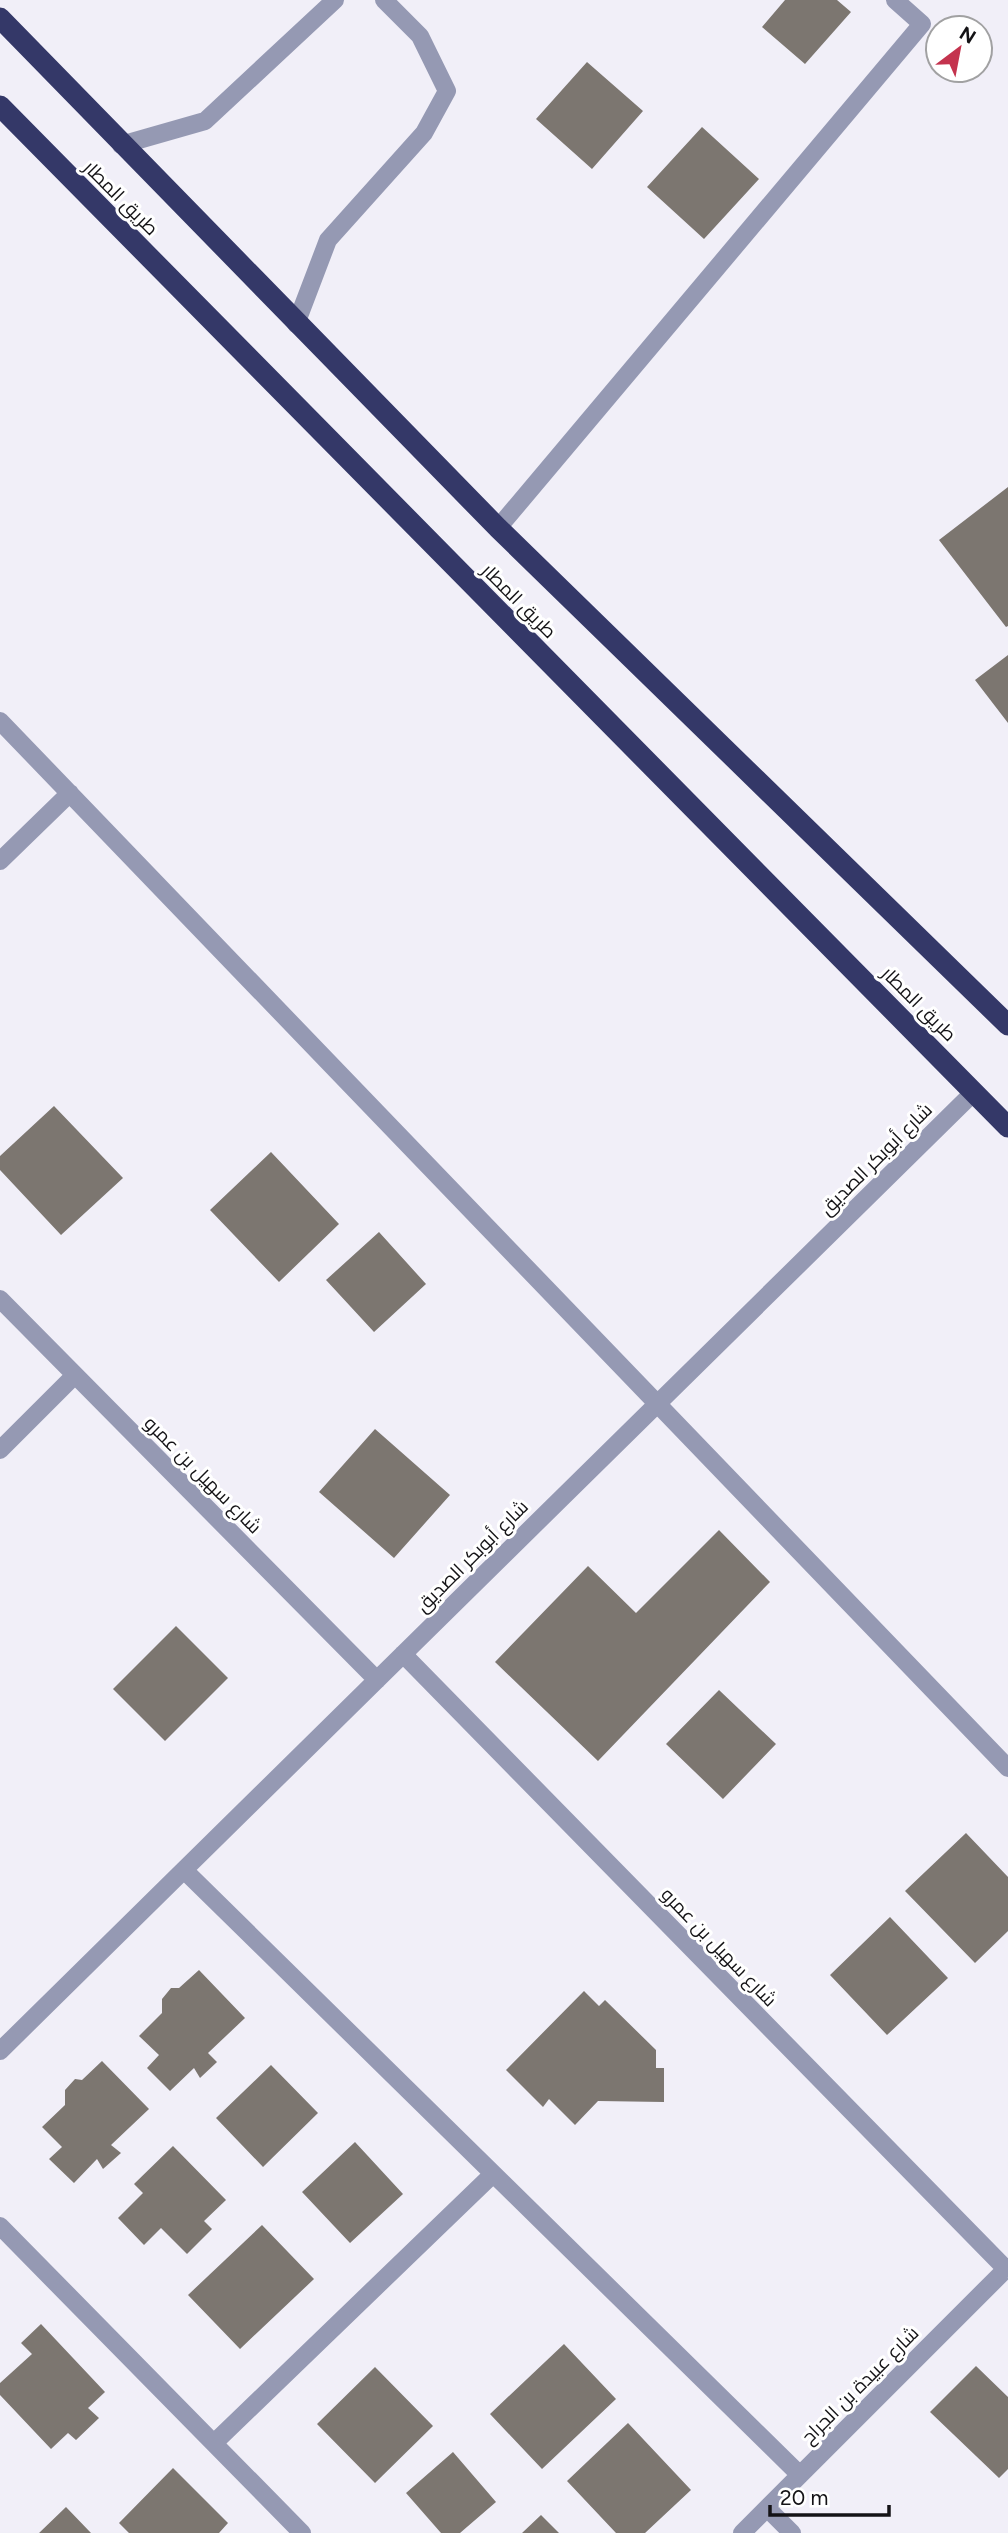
<svg xmlns="http://www.w3.org/2000/svg" width="1008" height="2533" viewBox="0 0 1008 2533" font-family="Figtree,Cairo,sans-serif">
	<rect width="100%" height="100%" fill="#f1eff8"/>
	<path fill="#7c7670" d="M785 0H837L851 12 805 64 762 27Z
		M587 62 643 111 592 169 536 119Z
		M702 127 759 179 704 239 647 187Z
		M1008 487V626L1006 627 939 540Z
		M1008 655V723L975 680Z
		M54 1106 123 1178 61 1235 0 1170V1156Z
		M271 1152 339 1224 279 1282 210 1210Z
		M379 1232 426 1284 374 1332 326 1280Z
		M375 1429 450 1495 394 1558 319 1492Z
		M719 1530 770 1582 598 1761 495 1662 588 1566 636 1613Z
		M176 1626 228 1678 165 1741 113 1689Z
		M719 1690 776 1744 723 1799 666 1744Z
		M966 1833 1008 1877V1931L975 1963 905 1891Z
		M890 1917 948 1978 887 2035 830 1975Z
		M199 1970 245 2018 208 2053 217 2062 200 2078 194 2068 170 2091 147 2068 159 2055 139 2036 162 2013V1999L171 1988H179Z
		M584 1991 599 2006 605 2000 656 2050V2068H664V2102L598 2101 575 2125 549 2099 543 2107 506 2070Z
		M102 2061 149 2109 111 2145 121 2153 103 2169 97 2159 74 2183 49 2159 62 2147 42 2127 65 2105V2090L75 2079 82 2080Z
		M271 2065 318 2113 263 2167 216 2118Z
		M355 2142 403 2194 350 2243 302 2192Z
		M173 2146 226 2200 204 2221 212 2229 187 2254 161 2228 144 2245 118 2218 143 2193 134 2184Z
		M262 2225 314 2279 240 2349 188 2295Z
		M41 2324 105 2392 88 2408 99 2418 76 2440 68 2433 51 2449 0 2395V2383L32 2354 21 2343Z
		M564 2344 616 2399 542 2469 490 2414Z
		M976 2366 1008 2397V2469L999 2478 930 2412Z
		M375 2367 433 2426 375 2483 317 2424Z
		M628 2423 691 2490 645 2533H616L567 2481Z
		M453 2452 496 2502 460 2533H441L406 2493Z
		M173 2468 228 2523 219 2533H129L119 2523Z
		M66 2507 91 2533H39Z
		M541 2515 559 2533H522Z"/>
	<g fill="none" stroke-linecap="round" stroke-linejoin="round">
		<path stroke="#9599b3" stroke-width="18" d="M121 145 205 121 335 0
			M296 324 328 240 424 133 447 91 420 36 384 0
			M498 528 922 24 895 0
			M0 721 1008 1768
			M0 861 70 793
			M0 1299 377 1680
			M0 1450 75 1375
			M403 1654 1006 2269
			M184 1870 800 2475
			M0 2051 974 1092
			M0 2226 302 2533
			M214 2443 493 2174
			M767 2508 792 2533
			M742 2533 1008 2267"/>
		<path stroke="#343868" stroke-width="21" d="M0 18 498 528 1008 1025
			M0 106 1008 1127"/>
	</g>
	<g text-anchor="middle" dominant-baseline="central" stroke-width="6" stroke-linejoin="round" paint-order="stroke">
		<g font-size="19" fill="#141316" stroke="#fff">
			<text transform="translate(121 198) rotate(45)">طريق المطار</text>
			<text transform="translate(519 601) rotate(45)">طريق المطار</text>
			<text transform="translate(919 1004) rotate(45)">طريق المطار</text>
			<text transform="translate(876 1159) rotate(-45)">شارع أبوبكر الصديق</text>
			<text transform="translate(203 1475) rotate(45)">شارع سهيل بن عمرو</text>
			<text transform="translate(472 1556) rotate(-45)">شارع أبوبكر الصديق</text>
			<text transform="translate(719 1947) rotate(46)">شارع سهيل بن عمرو</text>
			<text transform="translate(860 2385) rotate(-45)">شارع عبيدة بن الجراح</text>
		</g>
	</g>
	<g transform="translate(959 49) rotate(32)"><circle r="33" fill="#ffffff" stroke="#a1a1a2" stroke-width="2"/>
	<path d="M0-5L12 26L0 18L-12 26Z" fill="#c4334e"/>
	<text y="-10" font-size="19" font-weight="bold" text-anchor="middle" fill="#141316">N</text>
	</g>
	<path d="M770 2505v10h119v-10" fill="none" stroke="#141316" stroke-width="3.5"/>
	<text x="780" y="2505" font-size="21" fill="#141316" stroke="#ffffff" stroke-width="5" paint-order="stroke">20 m</text>
</svg>
